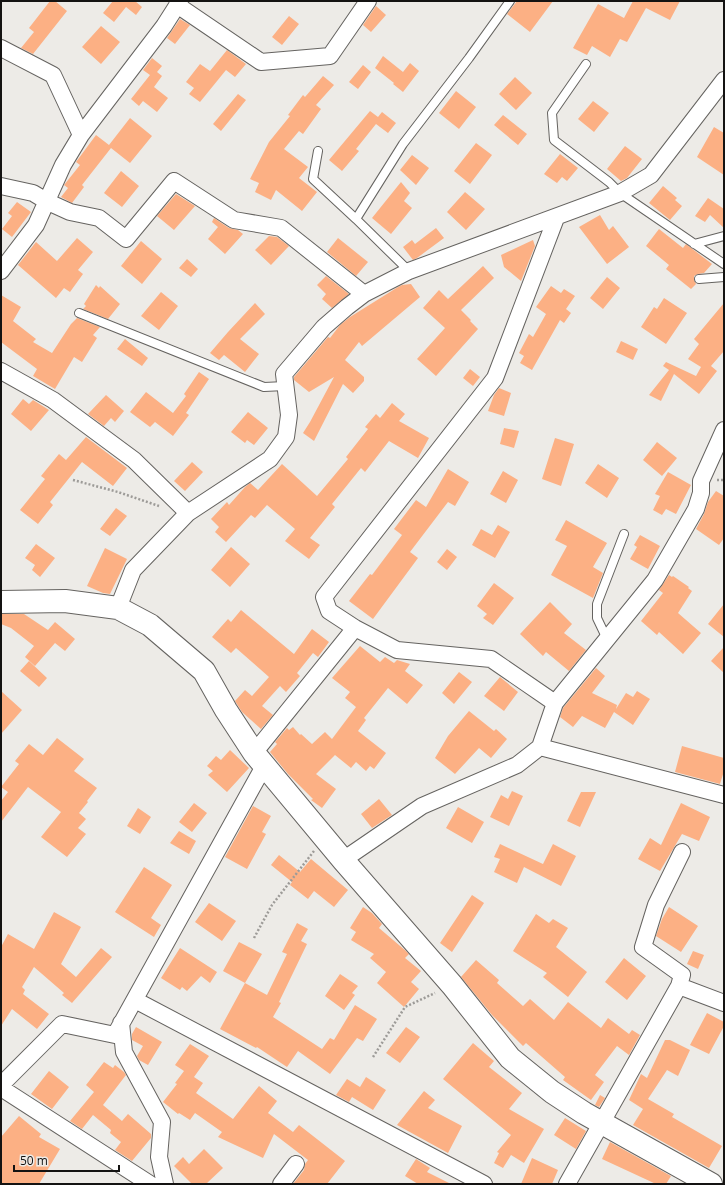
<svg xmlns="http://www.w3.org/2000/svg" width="725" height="1185" viewBox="0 0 725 1185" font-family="'Open Sans',sans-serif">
	<rect width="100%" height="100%" fill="#edebe7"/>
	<path fill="#fcb084" d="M50 1H55L67 11 33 54 21 48 34 32 29 28Z
		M113 1H135L142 7 136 15 126 7 114 22 103 13Z
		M517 1H553L530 32 507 14Z
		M633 1H680L670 20 646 8 627 42 620 39 610 57 592 46 587 55 573 48 598 4 624 18Z
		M376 6 386 15 371 32 363 25Z
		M289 16 299 24 282 45 272 37Z
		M180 19 190 25 175 44 167 38Z
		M101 26 120 42 101 64 82 47Z
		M227 50 246 64 235 77 226 70 200 102 189 94 194 88 186 82 200 64 210 71Z
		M383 56 403 72 410 63 419 71 403 92 393 84 394 83 375 68Z
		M152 58 162 66 157 72 162 76 154 87 168 98 157 112 143 101 139 106 131 99 150 75 143 70Z
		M363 65 371 72 358 89 349 82Z
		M323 76 334 85 316 105 321 109 303 134 299 131 284 149 308 167 299 178 317 192 302 211 276 190 271 200 255 192 259 183 250 179 269 142 290 116 288 115 303 95 305 97Z
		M515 77 532 93 516 110 499 94Z
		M456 91 476 107 459 129 439 113Z
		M238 94 246 100 221 131 213 124Z
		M593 101 609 113 594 132 578 119Z
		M370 111 378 117 382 112 396 123 388 133 376 124 356 149 359 151 342 171 329 160Z
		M503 115 527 134 518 145 494 125Z
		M130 118 152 136 130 163 111 148 82 185 84 187 72 203 61 197 68 188 64 185 80 165 76 162 96 135 109 145Z
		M714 127 724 133V175L697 157Z
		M476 143 492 155 470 184 454 171Z
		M625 146 642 159 627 178 621 181 607 169Z
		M560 154 578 168 567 181 562 177 557 183 544 174Z
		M412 155 429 168 416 185 400 170Z
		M121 171 139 186 122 207 104 193Z
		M401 182 410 193 404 201 412 208 391 234 372 218Z
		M663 186 677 198 675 200 682 206 670 220 649 203Z
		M465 192 485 209 466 230 447 212Z
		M176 194 195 206 174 230 157 216Z
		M708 198 724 209V228L710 215 705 222 695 216Z
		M17 202 31 212 12 237 2 229 12 216 8 213Z
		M600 215 609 230 613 226 629 247 607 264 579 227Z
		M214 218 229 228 238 230 243 234 225 254 208 239 218 227 212 222Z
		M436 228 444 238 417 258 413 260 403 247 412 240 415 244Z
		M659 229 683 248 686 244 712 264 704 273 698 274 694 276V280L696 284 691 289 666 269 669 265 646 246Z
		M269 236 277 237 289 246 271 265 255 250Z
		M77 238 93 252 78 270 83 274 70 292 64 288 56 298 18 265 36 242 57 261Z
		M338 238 368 262 356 276 327 252Z
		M533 240 535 246 521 281 504 267 501 255Z
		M141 241 162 259 142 284 121 266Z
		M187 259 198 269 191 277 179 268Z
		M483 266 494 278 461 310 471 320 470 321 478 329 436 376 417 359 445 328 423 308 439 290 448 299Z
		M326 276 349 294 332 308 322 299 326 294 317 285Z
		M607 277 620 288 603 309 590 298Z
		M411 284 420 297 362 346 359 342 345 360 364 377V381L353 393 343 384 314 441 303 433 310 422 334 377 309 392 294 380V377L328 337 330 338 340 325 350 317 398 287 402 285Z
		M96 285 99 288 100 286 120 304 108 319 83 309 86 306 84 304Z
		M551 286 561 293 564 289 575 296 566 309 571 313 564 323 560 320 532 370 520 363 524 356 519 353 529 334 533 337 546 314 536 307Z
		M161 292 178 306 159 330 141 316Z
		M1 295 21 307 13 321 36 339 33 342 52 353 71 324 77 318 100 327 93 335 97 338 82 362 74 357 55 389 33 376 37 369 1 342Z
		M664 298 687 313 666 344 641 327 654 307 657 309Z
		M255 303 265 314 240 339 259 354 245 372 224 355 219 360 210 353 228 332Z
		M724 303V351L711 366 717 371 699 394 674 374 661 401 649 395 669 370 663 366 666 362 696 376 701 367 688 359 699 344 694 339Z
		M125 339 148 358 142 366 117 349Z
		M621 341 638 349 633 360 616 352Z
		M470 369 480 377 473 386 463 378Z
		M199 372 209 379 186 413 189 415 173 436 155 422 150 427 130 412 146 392 173 413 186 396 184 394Z
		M499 388 511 393 504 416 488 411 494 395Z
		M106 395 124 411 115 422 111 418 104 426 88 414Z
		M23 399 29 404 33 400 49 410 31 431 11 414Z
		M392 403 405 414 399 421 429 438 418 458 389 441 365 472 361 468 332 504 335 507 310 538 320 545 309 559 285 541 295 529 267 505 255 518 251 515 226 542 215 532 219 527 211 519 227 502 229 505 245 487 250 483 258 490 282 464 317 496 348 459 346 457 368 429 365 427 376 414 380 418Z
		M248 412 268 428 254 445 247 440 245 443 231 432Z
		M504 428 519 431 514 448 500 444Z
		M86 437 127 468 113 486 82 462 50 502 53 505 38 524 20 510 45 479 41 476 59 454 66 460Z
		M555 438 574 444 561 486 542 479Z
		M657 442 677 458 662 476 643 460Z
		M192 462 203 472 185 491 174 481Z
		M598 464 619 478 607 498 585 483Z
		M448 469 469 482 455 506 448 502 410 552 418 558 373 619 349 601 370 574 372 575 402 535 394 529 416 500 426 507Z
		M503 471 518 480 506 503 490 494Z
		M668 472 691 485 676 514 666 509 662 515 653 510 660 496 655 494Z
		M716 491 724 496V538L719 545 696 529 704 514 708 502Z
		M116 508 127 516 110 536 100 529Z
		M566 520 607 543 593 567 603 573 593 598 551 575 567 546 555 540Z
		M498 525 510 532 495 558 472 545 481 529 492 535Z
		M640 535 660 546 648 569 630 559 637 547 634 545Z
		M36 544 55 558 40 577 32 570 35 565 25 558Z
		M231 547 250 564 230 587 211 570Z
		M105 548 127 559 110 594 103 593 87 586Z
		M447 549 457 557 447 570 437 562Z
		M669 575 672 577 673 576 689 587 688 588 692 591 678 613 701 633 683 654 659 632 657 635 641 621 663 593 659 590Z
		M494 583 514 598 493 625 483 618 487 614 477 606Z
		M550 602 572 624 564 633 586 650 569 671 546 652 543 656 520 634Z
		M724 604V637L708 624Z
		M241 610 294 654 312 629 329 642 318 657 313 653 297 673 300 676 286 692 280 686 262 706 273 715 261 729 242 712 235 701 245 690 252 696 269 677 236 648 231 653 212 637 228 619 231 622Z
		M2 614H24L48 630 55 622 75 639 65 651 55 643 35 666 25 657 34 646 11 628 1 624V617Z
		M360 646 380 662 385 657 394 663 397 660 410 664 405 671 423 685 407 704 388 688 364 718 366 720 358 731 386 753 374 769 370 766 366 771 356 762 351 768 335 755 316 774 336 789 322 808 311 800 313 799 288 774 270 752 277 744 275 742 287 728 289 730 293 727 300 735 301 734 312 744 325 732 332 739 356 707 345 698 350 692 332 678Z
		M724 647V673L711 661Z
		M29 661 47 678 39 687 20 671Z
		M596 668 605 676 592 693 617 705 616 709 626 693 633 697 637 691 650 699 633 725 614 712 605 728 582 716 573 727 560 717 563 708Z
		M459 672 472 682 454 704 442 693Z
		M500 677 518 692 504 711 484 696Z
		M1 691 22 710 1 734Z
		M469 711 494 731 496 729 507 739 491 758 479 748 455 774 435 758 448 736Z
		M57 738 84 759 74 771 97 788 87 801 88 802 79 813 86 819 78 828 86 834 67 857 41 837 61 812 28 787 1 822V801L8 792 1 787 19 764 15 761 29 744 43 755Z
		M682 746 724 758V771L720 784 675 772Z
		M230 750 249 768 227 792 208 775 213 771 207 766 216 756 221 760Z
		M512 791 523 796 509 826 490 817 501 795 508 799Z
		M581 792H596L580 827 567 821Z
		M379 799 392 815 372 828 361 814Z
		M194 803 207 813 192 832 179 822Z
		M681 803 710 817 699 841 682 834 660 871 638 859 650 838 661 845Z
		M253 806 271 816 262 832 266 834 247 869 225 857Z
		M458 807 484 822 472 843 446 828Z
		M138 808 151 817 140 834 127 826Z
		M179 831 196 841 189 854 170 843Z
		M500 844 543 864 553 844 576 856 561 886 524 867 517 883 494 872 500 859 494 857Z
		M279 855 300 872 311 859 348 890 334 907 314 891 308 899 290 885 292 882 271 865Z
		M144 867 172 885 151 918 161 925 154 937 115 912Z
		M472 895 484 903 452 952 440 943Z
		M209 903 236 921 222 941 195 922Z
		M363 907 372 913 382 924 379 928 406 951 409 954 405 958 421 971 411 982 419 989 404 1007 377 983 386 972 370 958 374 954 351 940 356 932 350 928Z
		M669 907 698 926 681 952 656 936 662 919Z
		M54 912 81 927 61 964 76 977 101 948 112 957 72 1003 62 995 64 993 34 967 22 987 25 990 23 994 49 1014 37 1029 12 1009 1 1026V947L8 934 34 949Z
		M536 914 549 923 553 919 568 928 556 947 587 972 568 997 543 977 547 973 513 951Z
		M297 923 308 929 301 941 307 944 279 1002 281 1003 273 1017 322 1049 330 1038 334 1040 355 1005 377 1019 363 1041 357 1038 330 1074 298 1051 287 1067 257 1047 256 1048 220 1029 245 983 267 995 287 954 282 952Z
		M239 942 262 954 245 983 223 971Z
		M180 948 217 972 210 983 201 976 187 991 182 987 180 990 161 978Z
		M693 951 704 955 698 969 687 964Z
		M624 958 646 976 627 1000 605 982Z
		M476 960 499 980 497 983 523 1006 530 999 554 1020 568 1002 601 1028 608 1018 629 1034 632 1030 640 1035 629 1055 617 1046 595 1075 604 1082 591 1100 563 1080 565 1077 526 1043 523 1046 492 1015 461 977Z
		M340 974 358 986 352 993 355 995 344 1010 325 996Z
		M707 1013 724 1022V1026L709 1054 690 1045Z
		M136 1027 162 1042 148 1065 139 1060 137 1056 143 1046 132 1040V1034Z
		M406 1027 420 1037 400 1063 386 1053Z
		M665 1040H670L690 1050 678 1076 667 1070 648 1099 674 1114 672 1117 722 1146 709 1168 633 1125 643 1109 629 1100 641 1074 647 1078Z
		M473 1043 494 1061 489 1067 522 1093 509 1109 544 1129 524 1163 511 1155 503 1168 494 1163 499 1153 497 1152 511 1135 443 1079Z
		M190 1044 209 1056 194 1077 203 1083 196 1093 233 1119 259 1086 277 1101 268 1113 293 1132 299 1125 345 1161 327 1184H293L304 1170 305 1164 308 1160 274 1134 263 1158 218 1137 222 1132 195 1113 190 1120 179 1113 178 1114 163 1102 177 1084 175 1083 184 1071 175 1065Z
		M104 1062 113 1068 115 1065 124 1072 126 1075 103 1105 122 1121 128 1114 151 1134V1138L132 1161 115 1150 121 1142 110 1133 111 1130 93 1115 82 1129 70 1121 94 1092 86 1085Z
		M49 1071 69 1087 52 1109 31 1094Z
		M366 1077 386 1090 373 1110 352 1097 349 1102 336 1095 347 1079 360 1087Z
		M424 1091 435 1100 428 1108 462 1126 448 1153 397 1125Z
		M600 1095 605 1098 599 1107 595 1105Z
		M19 1116 41 1134 39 1137 60 1149 39 1184H1V1137Z
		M565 1118 586 1131 576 1149 554 1135Z
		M610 1142 671 1176 666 1184H656L602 1159Z
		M204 1149 223 1168 206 1184H192L174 1166 183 1157 189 1164Z
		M532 1158 558 1170 552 1184H521Z
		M416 1159 430 1168 427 1172 451 1184H418L405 1176Z"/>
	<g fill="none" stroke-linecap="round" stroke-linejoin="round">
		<g stroke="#656360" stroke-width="10">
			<path id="lane" d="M586 64 552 113 554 140 609 182 620 193 724 264
				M318 151 313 179 356 219
				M694 244 724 236
				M409 271 356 219 403 144 469 58 510 1
				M699 279 724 277
				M79 313 264 387 285 386
				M607 639 597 618V604L624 534"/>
		</g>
		<g stroke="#656360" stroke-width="18">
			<path id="street" d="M177 5 261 62 330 56 368 1
				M1 48 53 75 81 135
				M1 186 33 193 48 202 70 212 99 218 126 239 174 181 234 220 281 228 364 294
				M1 271 36 225 63 165 81 135 164 26 180 1
				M1 371 53 400 134 460 188 513
				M118 608 133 570 188 513 270 459 286 437 289 415 284 374 324 327 347 307 364 294 409 271 620 193 651 175 724 80
				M555 703 491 659 397 650 355 628 329 611 324 597 495 378 556 218
				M540 747 724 795
				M254 753 355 628
				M343 860 422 806 517 765 540 747 555 703 655 580 696 509 701 493V481L724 430
				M679 986 682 975 643 947 656 905 682 852
				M135 1000 484 1184
				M121 1023 124 1052 162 1122 159 1157 165 1184
				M1 1085 62 1024 115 1035 264 766
				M1 1088 150 1184
				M281 1184 296 1164
				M567 1184 679 986 724 1003"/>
		</g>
		<g stroke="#656360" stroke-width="24">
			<path id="secondary" d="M1 602 65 601 118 608 150 625 204 671 226 710 254 753 343 860 452 985 510 1058 552 1092 584 1113 711 1184"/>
		</g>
		<path stroke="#9d9b98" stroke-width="2.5" stroke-dasharray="2 2" stroke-linecap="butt" d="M73 480 118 492 159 506
			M717 480H724
			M254 938 272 905 314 851
			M373 1057 405 1007 435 993"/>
		<use href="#lane" stroke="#fff" stroke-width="8"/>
		<use href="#street" stroke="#fff" stroke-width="16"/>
		<use href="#secondary" stroke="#fff" stroke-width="22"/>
	</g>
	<rect width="725" height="1185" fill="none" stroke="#141312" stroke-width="4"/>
	<path d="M14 1165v6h105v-6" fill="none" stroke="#141312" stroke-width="2"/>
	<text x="20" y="1165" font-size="12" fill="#141312" stroke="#edebe7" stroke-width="3" paint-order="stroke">50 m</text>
</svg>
